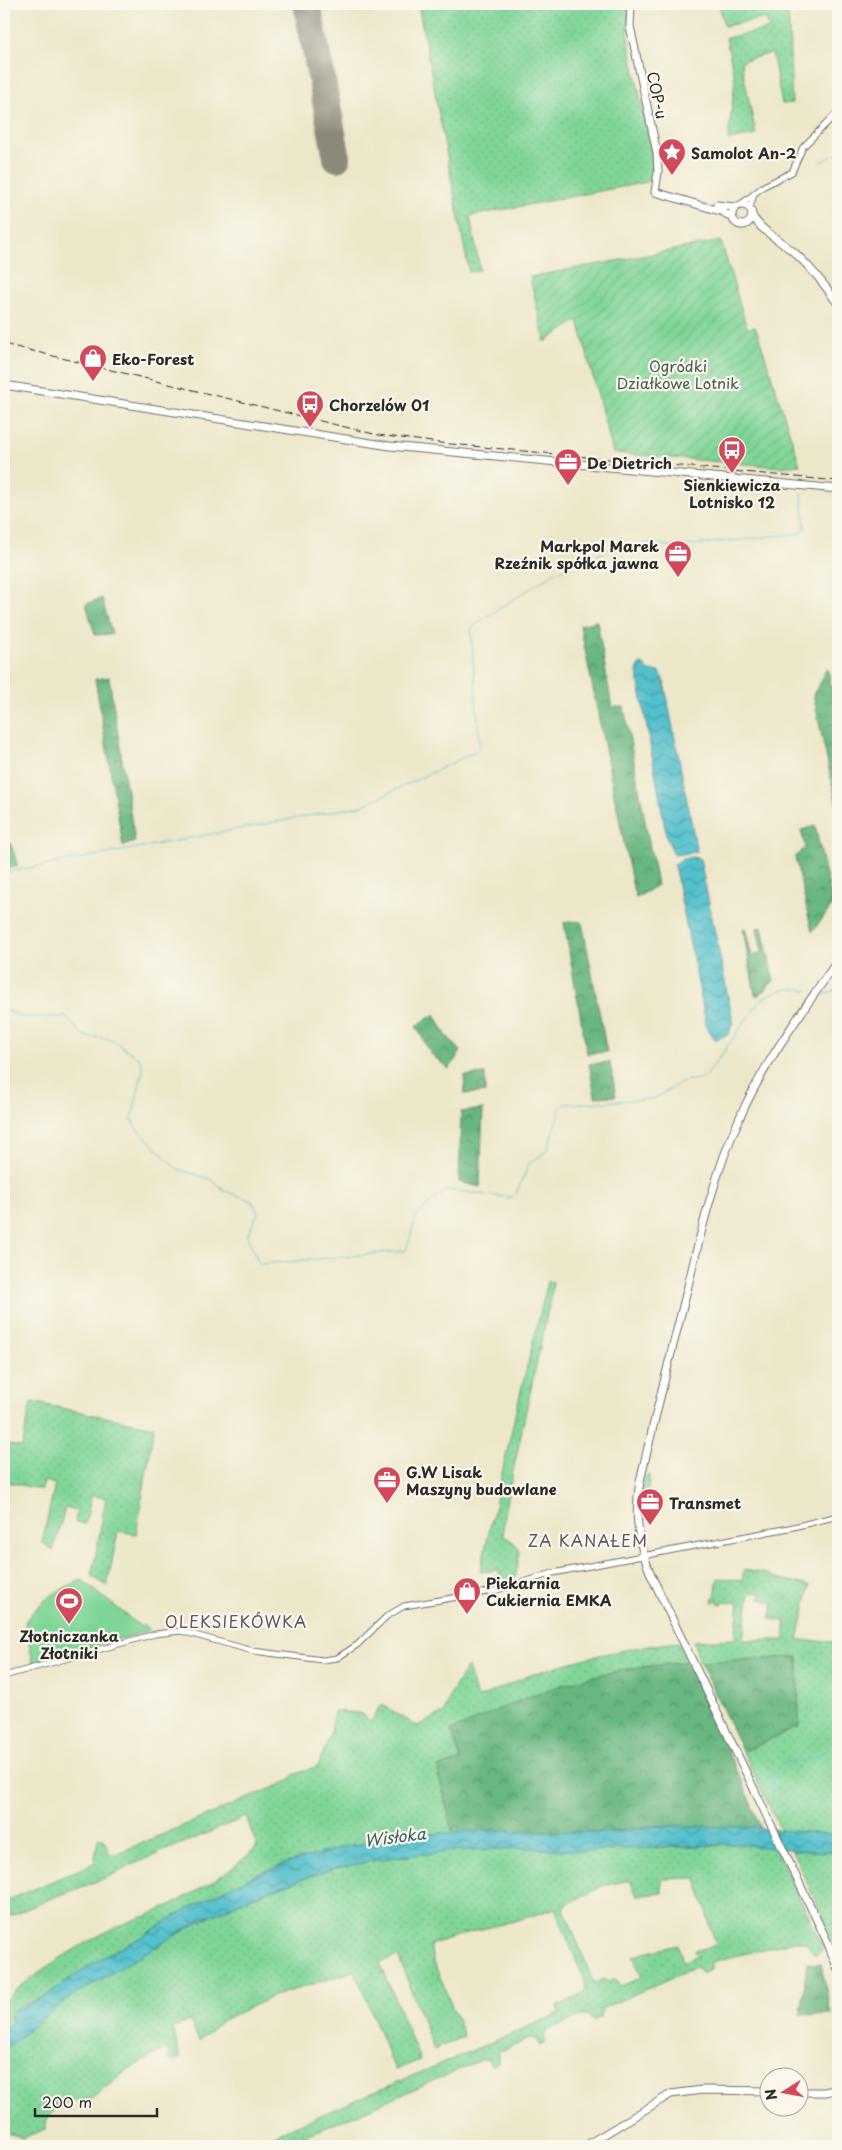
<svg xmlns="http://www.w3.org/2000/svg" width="842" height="2150" viewBox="0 0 842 2150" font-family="'Playpen Sans',sans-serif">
	<defs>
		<pattern id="grass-dots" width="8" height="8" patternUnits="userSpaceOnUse" patternTransform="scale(1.25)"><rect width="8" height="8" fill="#7fd598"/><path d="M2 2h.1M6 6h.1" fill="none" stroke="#6eb783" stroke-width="1.8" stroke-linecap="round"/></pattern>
		<pattern id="forest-crowns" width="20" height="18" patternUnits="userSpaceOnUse" patternTransform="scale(1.25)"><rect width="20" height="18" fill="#67b680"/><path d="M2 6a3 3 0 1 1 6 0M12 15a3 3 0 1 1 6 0" fill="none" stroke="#559469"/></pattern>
		<pattern id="garden-furrows" width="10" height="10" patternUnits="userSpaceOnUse" patternTransform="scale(1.25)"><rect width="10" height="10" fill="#7fd598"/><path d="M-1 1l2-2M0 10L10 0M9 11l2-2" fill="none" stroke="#6eb783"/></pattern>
		<pattern id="water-waves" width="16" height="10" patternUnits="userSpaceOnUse" patternTransform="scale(1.25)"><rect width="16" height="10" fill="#53c0cd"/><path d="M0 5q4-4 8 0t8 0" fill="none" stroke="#459ca7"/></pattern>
	</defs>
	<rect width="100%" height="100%" fill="#fbf7ec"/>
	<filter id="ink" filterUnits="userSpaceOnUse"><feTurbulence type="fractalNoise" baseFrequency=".02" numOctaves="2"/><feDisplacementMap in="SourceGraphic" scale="10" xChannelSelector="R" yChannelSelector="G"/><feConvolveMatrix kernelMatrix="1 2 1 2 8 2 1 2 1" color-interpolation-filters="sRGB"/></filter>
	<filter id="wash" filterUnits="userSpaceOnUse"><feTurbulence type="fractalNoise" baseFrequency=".0096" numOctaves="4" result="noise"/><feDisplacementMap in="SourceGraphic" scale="20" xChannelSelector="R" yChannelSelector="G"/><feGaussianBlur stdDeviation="1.12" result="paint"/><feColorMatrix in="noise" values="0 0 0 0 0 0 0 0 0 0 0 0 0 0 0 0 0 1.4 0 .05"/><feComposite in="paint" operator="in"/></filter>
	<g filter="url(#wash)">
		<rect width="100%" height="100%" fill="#ede7ca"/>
		<path fill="url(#grass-dots)" stroke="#558062" fill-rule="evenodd" d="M418 4H629L628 38 653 160V173L647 182 470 216 480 270 469 272Z
			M719 4H788L792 103 782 104 772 53 741 61 756 135 728 140 735 80 726 38 769 29 766 18 724 26Z
			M548 1281 553 1282 551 1296 504 1513 503 1536C527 1547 518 1556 515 1580L493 1587 491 1577 500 1576 499 1570 480 1572 516 1411Z
			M31 1402 154 1427 136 1534 118 1531 107 1586 92 1576 106 1498 92 1495 85 1524 75 1522 77 1511 65 1508 53 1551 42 1542 55 1484 44 1481 42 1490 4 1481V1444L22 1447Z
			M647 1475H650C648 1492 639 1523 644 1539 646 1545 650 1546 654 1550L651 1551 645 1547C642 1532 634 1486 647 1475Z
			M744 1570 769 1574 773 1577 810 1586 798 1640 838 1642V1835L781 1831 743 1752 799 1726 798 1657 700 1662 693 1641 735 1639 739 1603 723 1601 722 1605 718 1604V1601L712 1602 713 1597H715L718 1578 742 1580ZM750 1592 762 1593 760 1599 774 1603 770 1619 785 1621V1640H743Z
			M678 1642 686 1662 632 1668 593 1676 538 1693 519 1702 461 1760 437 1768 453 1833 432 1834 347 1846 261 1872 175 1916 137 1940 121 1947 85 1968 42 1999 25 2004 12 2022 4 2028V2001C35 1972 74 1948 112 1929 127 1921 143 1918 158 1911 194 1894 230 1874 257 1846L246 1817 145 1859 108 1877 50 1899 4 1919V1902L94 1863 98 1839H104L109 1854H116L289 1781 293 1775 318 1766 331 1732 334 1711 360 1713 371 1722 381 1704 417 1726 444 1713 451 1693 468 1666 477 1698H478C495 1691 511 1683 528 1676 576 1658 627 1648 678 1642Z
			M736 1844 775 1847 824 1948 815 1955 805 1942 795 1941 711 1962V1970L702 1974 700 1969 696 1967 601 2009V2017L593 2021 588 2015H584L546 2031 544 2038 546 2042 539 2045 537 2040 532 2038 498 2052V2063L491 2066 489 2060 483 2059 283 2146H248L560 2013 558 2006 585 1992 586 1985 555 1908C514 1924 471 1929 430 1945L433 1960 464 2036 434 2050 398 1956 380 1962 420 2060 395 2070 355 1971 274 1996 223 2020 199 2041 190 2021 173 2028 180 2058 170 2061 167 2048 129 2069 91 2099 58 2104 47 2119 45 2129 23 2138 4 2132V2050L65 2000 200 1921 249 1898 331 1869 387 1858 463 1850 524 1848 582 1851ZM696 1878 716 1945 694 1951 698 1956 683 1961 678 1945 633 1956 642 1977 621 1986 615 1979 609 1982 604 1979 594 1984 563 1906 603 1886 630 1880 637 1896 662 1893V1879Z
			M792 1850 838 1852V1935L837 1936 838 1958 826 1925Z"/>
		<path fill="url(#forest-crowns)" stroke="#497056" d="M102 598 112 634 95 635 86 604Z
			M597 621 612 707H624L657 885 636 898 633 888 580 625Z
			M828 669 838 719V812L813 694 821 682 824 672Z
			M109 677 135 842 123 846 95 679Z
			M815 826 833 905 812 932 795 857 805 847 801 830Z
			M6 843 11 844 18 866 4 869V844Z
			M568 921 582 922 607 1052 587 1054 564 923Z
			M762 927 774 981 758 996 755 995 743 929 745 928 752 957 762 952 757 928Z
			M435 1014 446 1035 461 1051 449 1069 431 1054 416 1026Z
			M610 1062 616 1096 595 1097 589 1064Z
			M485 1074V1092L465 1094 464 1076Z
			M483 1109 480 1187 459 1182 461 1112Z
			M798 1657 799 1726 743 1752 700 1662Z
			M686 1662 743 1783 761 1829 655 1826 627 1831 594 1832 486 1830 453 1833 437 1768 461 1760 451 1731C480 1719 509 1703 539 1693 586 1675 636 1667 686 1662Z
			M807 1963 821 1964 831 2014 801 2015Z"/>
		<path fill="#7fd598" stroke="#558062" d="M82 1580 141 1627 143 1625 148 1628V1631L33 1663 25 1622C39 1601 59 1589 82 1580Z"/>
		<path fill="url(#garden-furrows)" stroke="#558062" d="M721 241 747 328 755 327 757 331 800 465 781 467 613 453 578 320 545 342 530 277Z"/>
		<path fill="url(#water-waves)" stroke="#3f767c" d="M643 664 649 671 660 672 664 682 697 852 674 855 667 839 637 672 639 665Z
			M692 857 700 859 733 1021 729 1034 715 1040 707 1028 674 865 680 860Z
			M655 1826 746 1827 838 1835V1852L792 1850 736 1844 582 1851 524 1848 463 1850 387 1858 331 1869 249 1898 200 1921 65 2000 4 2050V2028L12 2022 10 2016 12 2011 42 1999 85 1968 121 1947 137 1940 175 1916 235 1884 287 1863 347 1846 432 1834 486 1830 594 1832 627 1831Z"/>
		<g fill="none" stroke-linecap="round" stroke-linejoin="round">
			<path stroke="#53c0cd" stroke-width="1" d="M835 155 838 154
				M821 162 832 156
				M608 550 650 543 675 547 801 533 805 528 802 493
				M480 749 471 630 473 626 554 573 604 552
				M4 873 361 806 477 751
				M821 996 838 989
				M4 1009 21 1017H65L84 1036 111 1039 140 1059 143 1069 132 1119 135 1127 177 1169 210 1179 226 1191 252 1201 258 1213 247 1236 259 1263 262 1264 405 1251 407 1248 417 1214 447 1190 507 1197H513L516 1194 529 1164 545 1152 548 1148 560 1109 565 1104 654 1099 682 1081 705 1078 759 1002C772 990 790 986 808 991
				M770 1814 773 1776 780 1766 787 1762H797L817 1757 824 1751 838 1746
				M756 1828 766 1819"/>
			<path stroke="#8c897a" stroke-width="28" d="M307 4 337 158"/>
		</g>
	</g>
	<g filter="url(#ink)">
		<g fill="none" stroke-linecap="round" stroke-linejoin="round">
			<g stroke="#6f6d63" stroke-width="7">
				<path id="minor" d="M741 204 764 186 792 172 803 147 838 112
					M750 208 754 194
					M4 1676 155 1634 181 1631 253 1651 323 1660 337 1658 357 1645 387 1616 404 1606 494 1591 553 1573 789 1528 838 1516"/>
			</g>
			<g stroke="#6f6d63" stroke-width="9">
				<path id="major" d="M631 4 630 26 657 153 658 172 655 192 723 212 731 217
					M732 215a10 10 0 1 1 20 0a10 10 0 1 1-20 0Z
					M717 205 734 207
					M752 215C760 231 783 242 796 254 812 269 826 286 838 304
					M4 385 390 446 838 489
					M838 960C803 1011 766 1059 740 1117 715 1172 701 1231 687 1290 671 1353 655 1417 640 1481 634 1516 638 1545 652 1577L827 1941 838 1969
					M800 2092H825L838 2089
					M585 2146 671 2094 702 2090 770 2091"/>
			</g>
			<use href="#minor" stroke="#fff" stroke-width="5"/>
			<use href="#major" stroke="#fff" stroke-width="7"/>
			<path stroke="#2b2b2b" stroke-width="1" stroke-dasharray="8 4" stroke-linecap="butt" d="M4 344 378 435 440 443 838 481"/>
		</g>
	</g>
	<defs>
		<g id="sight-pin" transform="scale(1.4375)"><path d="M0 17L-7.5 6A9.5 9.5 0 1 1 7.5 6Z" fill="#d1495b" stroke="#fbf7ec"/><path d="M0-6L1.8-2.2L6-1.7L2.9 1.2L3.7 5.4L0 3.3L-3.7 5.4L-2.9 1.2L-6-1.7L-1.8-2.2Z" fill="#fff"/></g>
		<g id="shop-pin" transform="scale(1.4375)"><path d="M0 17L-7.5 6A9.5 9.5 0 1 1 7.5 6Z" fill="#d1495b" stroke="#fbf7ec"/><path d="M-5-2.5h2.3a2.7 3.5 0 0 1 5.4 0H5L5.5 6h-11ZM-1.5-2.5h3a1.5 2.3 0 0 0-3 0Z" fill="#fff"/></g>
		<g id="bus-pin" transform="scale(1.4375)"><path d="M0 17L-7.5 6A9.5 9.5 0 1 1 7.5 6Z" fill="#d1495b" stroke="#fbf7ec"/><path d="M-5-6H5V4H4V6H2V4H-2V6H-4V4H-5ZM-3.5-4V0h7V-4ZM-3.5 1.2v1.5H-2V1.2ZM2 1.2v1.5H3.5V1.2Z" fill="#fff"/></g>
		<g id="office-pin" transform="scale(1.4375)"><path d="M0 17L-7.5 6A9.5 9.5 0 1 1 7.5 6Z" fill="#d1495b" stroke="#fbf7ec"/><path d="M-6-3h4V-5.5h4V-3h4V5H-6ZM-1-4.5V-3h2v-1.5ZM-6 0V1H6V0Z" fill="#fff"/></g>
		<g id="stadium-pin" transform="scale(1.4375)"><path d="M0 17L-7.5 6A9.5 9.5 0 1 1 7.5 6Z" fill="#d1495b" stroke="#fbf7ec"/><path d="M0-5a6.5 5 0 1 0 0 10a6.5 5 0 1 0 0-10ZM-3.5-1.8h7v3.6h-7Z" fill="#fff"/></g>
	</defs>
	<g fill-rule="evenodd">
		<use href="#sight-pin" x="672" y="152"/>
		<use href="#shop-pin" x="93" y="358"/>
		<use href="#bus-pin" x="310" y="404"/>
		<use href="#bus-pin" x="732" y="450"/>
		<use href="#office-pin" x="568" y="462"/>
		<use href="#office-pin" x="678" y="554"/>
		<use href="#office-pin" x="387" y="1480"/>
		<use href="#office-pin" x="650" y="1502"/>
		<use href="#shop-pin" x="467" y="1591"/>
		<use href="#stadium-pin" x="69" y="1601"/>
	</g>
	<g text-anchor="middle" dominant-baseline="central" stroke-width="4.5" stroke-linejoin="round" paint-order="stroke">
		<g font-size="15" fill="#2b2b2b" stroke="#fbf7ec">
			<text transform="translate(658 95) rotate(78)">COP-u</text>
		</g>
		<g font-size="15" font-weight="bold" fill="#2b2b2b" stroke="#fbf7ec" text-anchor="start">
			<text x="691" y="152">Samolot An-2</text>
			<text x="112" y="358">Eko-Forest</text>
			<text x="329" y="404">Chorzelów 01</text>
			<text x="587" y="462">De Dietrich</text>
			<text x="732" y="484" text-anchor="middle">Sienkiewicza<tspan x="732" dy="17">Lotnisko 12</tspan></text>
			<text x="659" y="545" text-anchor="end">Markpol Marek<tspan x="659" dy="17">Rzeźnik spółka jawna</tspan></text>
			<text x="406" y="1471">G.W Lisak<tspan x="406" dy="17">Maszyny budowlane</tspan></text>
			<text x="669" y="1502">Transmet</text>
			<text x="486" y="1582">Piekarnia<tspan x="486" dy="17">Cukiernia EMKA</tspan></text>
			<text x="69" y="1635" text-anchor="middle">Złotniczanka<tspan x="69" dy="17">Złotniki</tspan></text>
		</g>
		<g font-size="15" fill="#445e4c" stroke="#fbf7ec">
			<text x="678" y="365">Ogródki<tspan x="678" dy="17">Działkowe Lotnik</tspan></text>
		</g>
		<g font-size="16" letter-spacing="1" fill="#62576a" stroke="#fbf7ec">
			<text x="588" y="1540">ZA KANAŁEM</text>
			<text x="236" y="1621">OLEKSIEKÓWKA</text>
		</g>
		<g font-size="16" font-style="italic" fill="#395f64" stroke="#fbf7ec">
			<text transform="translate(395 1836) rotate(-7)">Wisłoka</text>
		</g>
	</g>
	<rect width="842" height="2150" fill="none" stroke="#fbf7ec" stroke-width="20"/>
	<g transform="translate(784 2092) rotate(259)"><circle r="24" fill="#fbf7ec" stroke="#a8a59f"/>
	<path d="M0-4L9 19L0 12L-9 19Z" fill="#d1495b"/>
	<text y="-8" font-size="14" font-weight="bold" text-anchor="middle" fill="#2b2b2b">N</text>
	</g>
	<path d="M35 2108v8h122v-8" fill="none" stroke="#2b2b2b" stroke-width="2.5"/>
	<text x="42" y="2108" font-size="15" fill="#2b2b2b" stroke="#fbf7ec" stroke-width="4" paint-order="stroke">200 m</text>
</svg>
